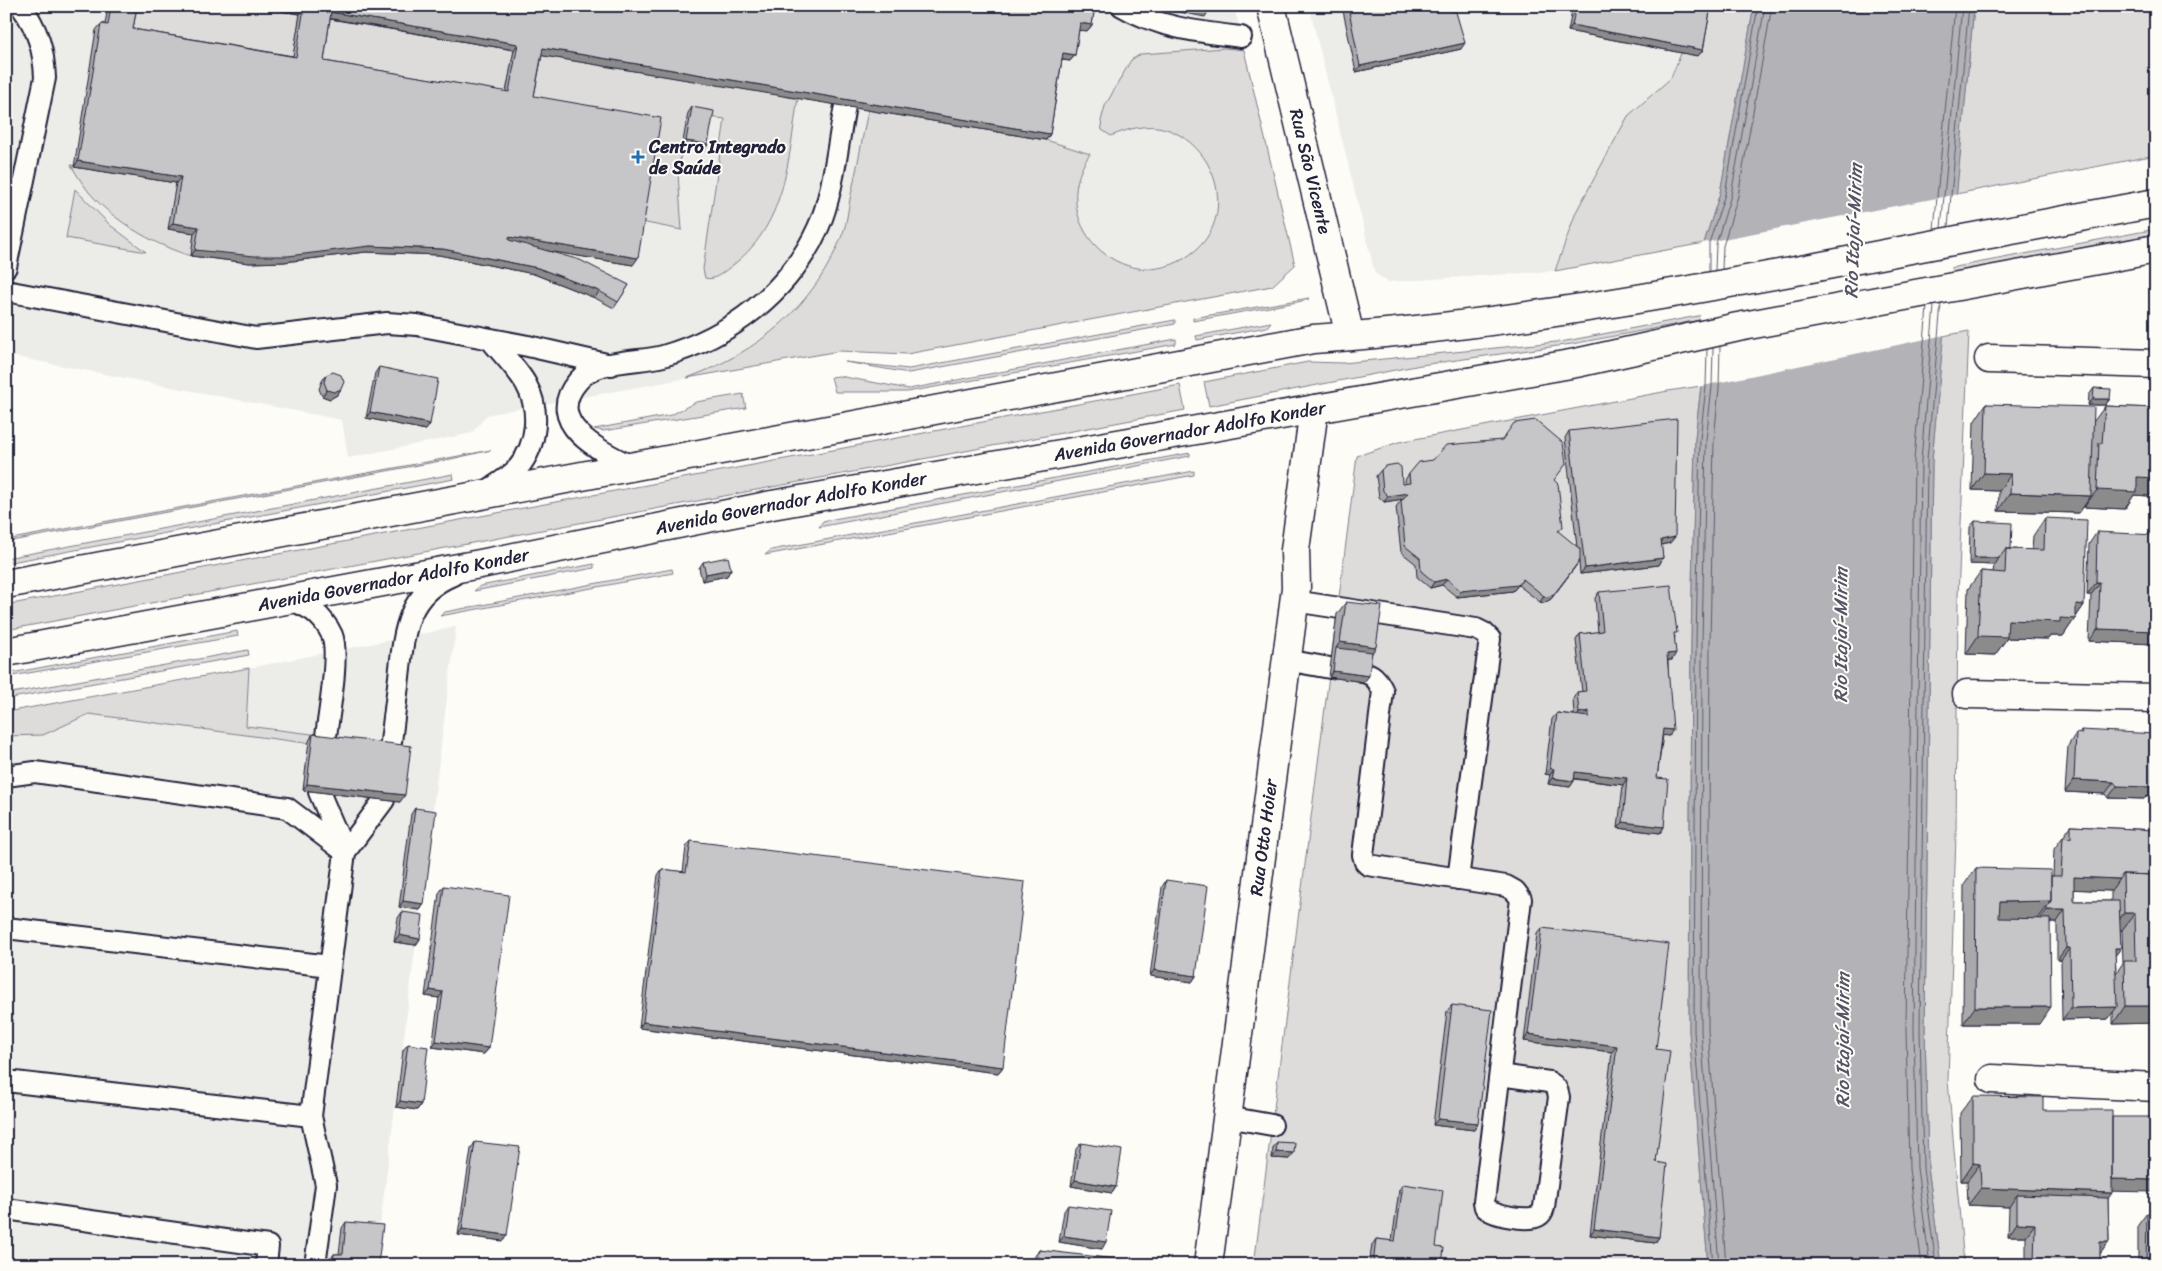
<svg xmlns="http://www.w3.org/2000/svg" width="2162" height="1271" viewBox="0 0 2162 1271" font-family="Sriracha,sans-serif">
	<rect width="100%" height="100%" fill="#fdfcf7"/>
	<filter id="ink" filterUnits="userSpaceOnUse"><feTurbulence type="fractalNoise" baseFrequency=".02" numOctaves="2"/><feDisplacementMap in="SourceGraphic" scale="10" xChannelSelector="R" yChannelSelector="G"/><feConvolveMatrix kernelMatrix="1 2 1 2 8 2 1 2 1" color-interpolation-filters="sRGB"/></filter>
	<g filter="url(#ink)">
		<path fill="#ecece9" d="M6 6H1234L1295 265 1272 286 907 354 838 351 506 411 487 415 472 433 348 458 342 420 6 355Z
			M1309 6H1723L1555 271 1388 282 1375 273Z
			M456 627 375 1265H6V712L249 668Z"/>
		<path fill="#dddcdb" stroke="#807f8b" d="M134 6H282L281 11 300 14 292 63 129 36Z
			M1700 6H1754L1720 193 1704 243 1555 271 1576 212 1628 116 1671 78Z
			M1974 6H2156V155L1956 194Z
			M327 18 514 50 505 99 319 67Z
			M1225 48 1244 50 1295 265 1272 286 907 354 839 351 687 378C759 352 815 306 843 233 847 222 848 210 850 199 857 169 862 140 868 110L1046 140 1090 154C1040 226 1132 307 1197 249 1237 212 1215 145 1166 129 1147 123 1128 129 1111 136L1102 130 1101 121 1105 106 1131 60 1141 54Z
			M538 55 798 98C788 161 786 227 729 268 722 273 714 281 705 278L703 269 725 119 709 117 682 147 678 174 682 230 641 222 530 103Z
			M71 165 176 183 169 229 194 233 191 256C157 246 121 225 96 200 86 190 78 177 71 165Z
			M75 189 110 225 146 252 66 238Z
			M2156 229V234L1572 344 1421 365 1209 406 1204 382 1308 362 1343 363 1566 341Z
			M1309 298 1308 300 1193 321V318Z
			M1175 320V324L909 373 845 362 909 369Z
			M1271 322 1267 327 1197 340 1196 336Z
			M1969 331 1958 597 1956 835 1948 1080 1964 1265H1941L1928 1167 1925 1029 1932 460 1943 336Z
			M1176 339V344L907 392H835L831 377 839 376 909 389Z
			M1180 385 1185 410 6 630V605Z
			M1701 386 1695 439 1691 644 1689 1031 1708 1265H1254L1357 456 1399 442 1668 391Z
			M743 394 746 408 603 431 594 429 671 415 696 402Z
			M491 450 451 459 6 542V540Z
			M1190 453V456L819 527 823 521Z
			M1194 471V475L765 555 771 550Z
			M453 474 454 479 6 563V558Z
			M594 564V568L474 591 480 586Z
			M672 569 673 573 440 616 445 612Z
			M237 631 238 636 6 677V674Z
			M248 650 249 655 6 699V694Z
			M249 668 246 726 312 734 309 743 298 742 89 714 43 735 6 736V712Z"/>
		<path fill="#b2b2b7" stroke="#787885" d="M1754 6H1974L1932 460 1925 1029 1928 1167 1941 1265H1708L1689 1031 1691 644 1695 439 1701 386 1704 243 1720 193Z"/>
		<path fill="#fdfcf7" d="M1958 194 1945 335 1698 387 1702 243Z"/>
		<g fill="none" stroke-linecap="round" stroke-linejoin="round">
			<path stroke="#5c5c6d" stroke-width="1" d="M1948 227 1969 6
				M1941 228 1962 6
				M1934 229 1955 6
				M1722 269 1723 246 1738 196 1772 6
				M1715 270 1716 244 1731 195 1765 6
				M1709 271V243L1725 194 1758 6
				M1720 346 1719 388 1714 440 1710 644 1708 1030 1726 1265
				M1713 348 1712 387 1706 440 1702 644 1701 1031 1719 1265
				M1707 349 1706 387 1700 439 1696 644 1694 1031 1713 1265
				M1922 1265 1909 1169 1906 1029 1914 460 1927 307
				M1930 1265 1917 1168 1914 1029 1921 460 1934 306
				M1936 1265 1923 1168 1920 1029 1927 460 1941 304"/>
			<g stroke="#22223b" stroke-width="24">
				<path id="service" d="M1122 6C1159 28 1199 32 1241 37
					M6 267 45 78C44 51 38 29 21 6
					M6 291 256 338 387 323 417 325 528 346 611 365
					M631 466C600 451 542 423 578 381 597 358 637 363 663 356 730 337 789 292 818 228 833 196 838 142 845 106
					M487 491C497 484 510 477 518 468 537 445 541 411 526 384 517 368 502 354 490 339
					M285 601C294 599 303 605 310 609 319 614 328 626 332 635 340 654 328 719 325 743
					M1294 601 1476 629 1484 633 1490 639 1458 879
					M1286 660 1330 668
					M1366 673C1375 675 1379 683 1383 691L1363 855 1365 862 1368 865 1506 886 1515 891 1521 899 1484 1202 1485 1207C1492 1215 1528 1222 1538 1216 1542 1214 1543 1211 1544 1207L1559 1097C1558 1090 1556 1086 1549 1082L1500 1075
					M390 750C393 726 396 701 399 677 404 632 406 594 453 575
					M6 776 35 772 287 808 345 852
					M319 792 344 850
					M6 928 330 966
					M6 1081 311 1116
					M1227 1117 1272 1125
					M6 1209 268 1246 266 1265
					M315 1265 326 1185 311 1116 345 852 384 800"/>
			</g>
			<g stroke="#22223b" stroke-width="31">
				<g id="minor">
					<path id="s1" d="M1271 6 1350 336"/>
					<path d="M1989 359 2156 364"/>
					<path d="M1967 694 2156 698"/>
					<path d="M1992 1079 2156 1087"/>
				</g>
			</g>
			<g stroke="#22223b" stroke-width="31">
				<g id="tertiary">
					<path id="s2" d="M1208 1265 1296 588 1295 550 1314 409"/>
				</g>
			</g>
			<g stroke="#22223b" stroke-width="31">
				<g id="primary">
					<path d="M6 584 1313 339C1477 328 1639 300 1801 270 1919 247 2038 225 2156 203"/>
					<path id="s3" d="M6 652 480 564 772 505 1576 363 1738 327 2156 249"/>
				</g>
			</g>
			<use href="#service" stroke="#fdfcf7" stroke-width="20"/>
			<use href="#minor" stroke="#fdfcf7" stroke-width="28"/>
			<use href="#tertiary" stroke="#fdfcf7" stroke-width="28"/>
			<use href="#primary" stroke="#fdfcf7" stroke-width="28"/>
		</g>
		<path fill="#aaaaac" stroke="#22223b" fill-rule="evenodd" d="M108 6H137L133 29 293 56 300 14 281 11 282 6H1095L1092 25 1087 31 1079 30 1075 55 1070 61 1062 60 1050 134 1046 140 542 55 534 96 633 265 543 250 629 285 614 308 595 298 534 274 439 255 366 252 284 262 250 263 191 256 194 233 168 229 176 183 74 167 96 30 101 24H105ZM330 19 514 50 506 92 324 61Z
			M1342 6H1432L1461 49 1356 72Z
			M1573 6H1711L1703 50 1698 56 1568 31Z
			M692 107 708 144 704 151 682 147 688 113Z
			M379 367 430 424 426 430 366 418 375 373Z
			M326 375 341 389 337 395 330 399 322 396 319 389 322 381Z
			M2094 388 2110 399 2105 405H2088L2089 395Z
			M2156 402V486L2149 496 2134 495 2125 509 2084 507V506L2079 513 1998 511 1999 491 1972 490 1974 422 1986 404 2094 421 2105 406 2152 408Z
			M1569 431 1670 543 1661 545 1663 558 1659 565 1580 574 1579 562 1551 599 1544 603 1540 602 1518 585 1513 591 1457 597 1442 585 1430 588 1417 577 1416 564 1401 552 1396 507 1402 499 1384 502 1379 497 1376 476 1381 470 1402 484 1405 483V480L1409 474 1554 480 1559 533 1577 547 1565 438Z
			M2045 518 2084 605 2063 636H2050L2048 639 2007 638 1995 655 1966 654 1968 589 1981 571 1993 572 1994 566 1995 565 1969 564 1970 527 1975 521 2011 549 2032 550 2033 536Z
			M2097 532 2154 558V644L2089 641 2091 595H2087L2089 544Z
			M703 562 731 569 727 576 702 581 699 568Z
			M1599 592 1675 636 1672 660H1668L1669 736 1663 735 1657 778 1664 827 1660 833 1618 828 1623 785 1574 779V781L1570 787 1548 784 1550 775 1545 774 1552 719 1557 713 1574 715 1573 699 1577 692H1582L1576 640 1580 634 1598 632 1595 598Z
			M1346 602 1372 652 1364 682 1329 677 1337 614Z
			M2081 730 2148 795 2144 799 2108 798 2105 794 2065 792 2068 746 2076 733 2079 734Z
			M313 734 400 802 303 790 309 741Z
			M415 808 424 904 420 910 399 907 411 814Z
			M2071 826 2156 830V1023L2113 1024V1012L2108 1019 2062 1020 2061 960H2057V922H2050L2039 1024H1963L1964 885 1976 868 2053 876 2054 849ZM2074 889 2111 891V901H2074ZM2120 930H2122L2123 963 2116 973 2115 955 2121 948Z
			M691 841 1003 1067 998 1073 639 1028 658 875 662 869 683 872 686 847Z
			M1166 880 1196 976 1192 982 1150 976 1162 887Z
			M444 886 489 1048 484 1054 432 1047 439 998 425 996 439 893Z
			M402 912 420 939 416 945 394 942 398 918Z
			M1542 928 1656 1049V1162L1659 1237 1655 1243 1590 1235 1612 1052 1524 1041 1537 934Z
			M1452 1005 1478 1123 1474 1130 1433 1125 1447 1011Z
			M408 1044 421 1104 417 1110 396 1107 403 1050Z
			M1973 1096 2043 1110 2112 1191 2108 1198 2109 1242 2100 1254V1265H2026V1236H2008L2009 1207 1968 1205 1967 1181H1961L1960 1113Z
			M475 1142 507 1235 503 1241 458 1235 471 1149Z
			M1277 1142 1289 1159 1272 1158 1273 1148Z
			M1081 1143 1116 1187 1112 1193 1071 1186 1076 1149Z
			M1403 1184 1436 1247 1442 1265H1369L1372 1245 1376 1239 1392 1241 1399 1190Z
			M1068 1205 1102 1249 1059 1242 1064 1211Z
			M2147 1213 2156 1265H2138V1225Z
			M346 1222 378 1265H329L330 1260 334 1254H339L342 1228Z
			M1039 1250 1141 1265H1034L1035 1256Z"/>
		<path fill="#8b8b8c" stroke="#22223b" d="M284 6H294L304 8 300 14 281 11Z
			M1172 6H1186L1209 10 1205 17 1169 10Z
			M331 12 518 44 514 50 327 18Z
			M1080 23 1092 25 1087 31 1076 30Z
			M1572 25 1703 50 1698 56 1568 31Z
			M1465 43 1461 49 1356 72 1360 66Z
			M543 48 1050 134 1046 140 538 55Z
			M1063 53 1075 55 1070 61 1058 59Z
			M686 141 708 144 704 151 682 147Z
			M78 161 181 177 176 183 74 167Z
			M173 223 199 227 194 233 168 229Z
			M509 237 638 258 633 265 505 244Z
			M370 246 443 249 538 268 599 291 595 298 534 274 439 255 366 252 284 262 250 263 191 256 195 250Z
			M341 389 337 395 330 399 322 396 327 390Z
			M2093 399H2110L2105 405H2088Z
			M370 412 430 424 426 430 366 418Z
			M1984 473 2011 474 1999 491 1972 490Z
			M2156 475V486L2149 496 2134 495 2125 509 2084 507 2097 490 2137 477Z
			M1408 493 1404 499 1384 502 1388 496Z
			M2010 493 2091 496 2079 513 1998 511Z
			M1675 537 1670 543 1656 546 1661 540Z
			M1663 558 1659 565 1580 574 1585 568Z
			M1974 558H1999L1995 565 1969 564Z
			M1580 560 1551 599 1544 603 1540 602 1544 596Z
			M731 569 727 576 702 581 706 574Z
			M1447 579 1442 585 1430 588 1434 582Z
			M1523 579 1513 591 1457 597 1461 591Z
			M2096 583H2100L2091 595H2087Z
			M2076 604 2084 605 2063 636H2050L2048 639 2007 638 1995 655 1966 654 1978 636 2008 620 2060 618Z
			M2098 629 2156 631V641L2154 644 2089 641Z
			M1340 642 1376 647 1368 659 1336 648Z
			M1676 653 1672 660H1663L1667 654Z
			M1333 671 1369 676 1364 682 1329 677Z
			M1589 711 1584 718 1575 720 1579 713Z
			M1663 729 1673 730 1669 736 1659 735Z
			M1550 768 1554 769 1550 775 1545 774Z
			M1575 772 1627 778 1623 785 1571 778Z
			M1552 778 1574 781 1570 787 1548 784Z
			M2074 780 2114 782 2105 794 2065 792Z
			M307 784 405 795 400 802 303 790Z
			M2156 784V796L2148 795 2144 799 2108 798 2117 786Z
			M1623 822 1664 827 1660 833 1618 828Z
			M2074 877 2119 879 2111 891 2066 889Z
			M403 901 424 904 420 910 399 907Z
			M2051 901 2038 919 1987 920 2000 902Z
			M2047 910H2065L2057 922H2038Z
			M2124 913H2135L2122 930H2111Z
			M399 935 420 939 416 945 394 942Z
			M2066 948H2070L2061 960H2057Z
			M2115 948H2121L2112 960Z
			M1154 970 1196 976 1192 982 1150 976Z
			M430 990 443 992 439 998 425 996Z
			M2125 1006H2156V1023L2113 1024Z
			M1975 1007H2051L2039 1024H1963Z
			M2117 1007 2108 1019 2062 1020 2071 1008Z
			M643 1022 1003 1067 998 1073 639 1028Z
			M1528 1034 1617 1046 1612 1052 1524 1041Z
			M436 1041 489 1048 484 1054 432 1047Z
			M400 1101 421 1104 417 1110 396 1107Z
			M1438 1119 1478 1123 1474 1130 1433 1125Z
			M1276 1152 1294 1153 1289 1159 1272 1158Z
			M1973 1163 1980 1164 1967 1181H1961Z
			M2108 1179 2156 1180V1192L2100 1191Z
			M1075 1180 1116 1187 1112 1193 1071 1186Z
			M1981 1188 2112 1193 2100 1210 2017 1195 2009 1207 1968 1205Z
			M2017 1223 2035 1224 2026 1236H2008Z
			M462 1229 507 1235 503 1241 458 1235Z
			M1594 1229 1659 1237 1655 1243 1590 1235Z
			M1064 1236 1106 1242 1102 1249 1059 1242Z
			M2100 1242H2109L2100 1254H2091Z"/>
		<path fill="#c6c6c8" stroke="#22223b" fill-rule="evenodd" d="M111 6H137L133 29 296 57 304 8 294 6H1095L1092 25 1080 23 1075 55 1063 53 1050 134 543 48 534 96 661 118 638 258 509 237V240L580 260 629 285 618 302 599 291 538 268 443 249 370 246 288 256H254L195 250 199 227 173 223 181 177 78 161 101 24 108 25ZM331 12 518 44 509 92 324 61Z
			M1186 6H1210L1209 10Z
			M1348 6H1432L1456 12 1465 43 1360 66Z
			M1576 6H1711L1703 50 1572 25Z
			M692 107 714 111 708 144 686 141Z
			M379 367 438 379 430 424 370 412Z
			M333 372 341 375 344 382 341 389 334 392 327 390 324 382 326 375Z
			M2094 388 2111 389 2110 399H2093Z
			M1986 404 2094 407 2091 496 2010 493 2011 474 1984 473Z
			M2105 406 2156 408V478L2137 477V492L2097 490 2099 443H2102Z
			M1677 419 1675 537 1661 540 1663 558 1585 568 1569 431Z
			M1536 420 1563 443 1566 464 1554 480 1558 484 1563 527 1558 531 1580 549V560L1555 593 1548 597 1544 596 1523 579 1518 585 1461 591 1447 579 1434 582 1421 571 1420 558 1405 546 1401 501 1408 493 1388 496 1383 491 1381 470 1385 466 1397 464 1401 467 1402 484 1410 483 1409 474 1419 462 1433 460 1446 445 1502 440 1514 423Z
			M2045 518 2087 520 2084 605 2076 604V619L2060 618V622L2008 620 2007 637 1978 636 1981 571 2005 573 2006 549 2044 550Z
			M1975 521 2012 523 2011 549H2006L1999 558H1974Z
			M2097 532 2155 535 2154 558H2156V631L2098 629 2100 583H2096Z
			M728 557 731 569 706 574 703 562Z
			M1671 585 1677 633H1674L1676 653 1667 654 1673 730 1663 729 1657 778 1668 779 1664 827 1623 822 1627 778 1575 772 1574 781 1552 778 1554 769 1550 768 1557 713 1589 717V711L1579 713 1577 692 1586 691 1580 634 1603 631 1599 592Z
			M1346 602 1382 606 1376 647 1340 642Z
			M1336 648 1372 652 1369 676 1333 671Z
			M2081 730 2156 734V784L2152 787 2117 786 2114 782 2074 780 2076 733 2082 734Z
			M313 734 411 746 405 795 307 784Z
			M415 808 436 811 424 904 403 901Z
			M2071 826 2156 830V875L2123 874 2119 879 2074 877V901H2119L2121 948H2115L2117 1007 2071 1008 2070 948H2066L2065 910H2047V907L2051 901V876H2061L2063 837 2071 838Z
			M691 841 1025 882 1003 1067 643 1022 662 869 686 872Z
			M1976 868 2051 870V901L2000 902 1999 918 2050 919 2051 1007H1975Z
			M2123 874 2156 875V1006H2125L2124 961H2136L2135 913H2124Z
			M1166 880 1208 886 1196 976 1154 970Z
			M444 886 509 895 489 1048 436 1041 443 992 430 990Z
			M402 912 423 915 420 939 399 935Z
			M1542 928 1669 944 1656 1049 1670 1051 1656 1162 1667 1164 1659 1237 1594 1229 1617 1046 1528 1034Z
			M1452 1005 1492 1010 1478 1123 1438 1119Z
			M408 1044 428 1047 421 1104 400 1101Z
			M1973 1096 2043 1097V1110H2112V1193L1981 1188 1980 1164 1973 1163Z
			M2112 1117H2156V1180L2112 1179Z
			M475 1142 520 1147 507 1235 462 1229Z
			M1277 1142 1295 1143 1294 1153 1276 1152Z
			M1081 1143 1122 1150 1116 1187 1075 1180Z
			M1403 1184 1443 1190 1436 1247 1444 1248 1442 1265H1373L1376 1239 1395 1241Z
			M2017 1195 2108 1198 2109 1242H2100V1265H2034L2035 1224 2017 1223Z
			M1068 1205 1111 1211 1106 1242 1064 1236Z
			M2147 1213H2156V1265H2146Z
			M346 1222 383 1225 378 1265H333L334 1254H343Z
			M1039 1250 1141 1262V1265H1037Z"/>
	</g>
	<path fill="#1f6fb2" stroke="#fdfcf7" stroke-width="2" d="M635.5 149.5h5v5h5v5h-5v5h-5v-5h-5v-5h5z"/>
	<g text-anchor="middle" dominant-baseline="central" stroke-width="4" stroke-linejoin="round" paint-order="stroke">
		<g font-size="18" font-weight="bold" fill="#22223b" stroke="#fdfcf7" text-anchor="start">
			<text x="649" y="147">Centro Integrado<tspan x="649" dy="21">de Saúde</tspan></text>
		</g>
		<g font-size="18" fill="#22223b" stroke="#fdfcf7">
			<text stroke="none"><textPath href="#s1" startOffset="170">Rua São Vicente</textPath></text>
			<text stroke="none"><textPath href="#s3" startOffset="1204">Avenida Governador Adolfo Konder</textPath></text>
			<text stroke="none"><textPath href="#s3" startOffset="799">Avenida Governador Adolfo Konder</textPath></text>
			<text stroke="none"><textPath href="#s3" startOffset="394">Avenida Governador Adolfo Konder</textPath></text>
			<text stroke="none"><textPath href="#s2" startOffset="431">Rua Otto Hoier</textPath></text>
		</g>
		<g font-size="19" font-style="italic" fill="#545466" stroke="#fdfcf7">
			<text transform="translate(1853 231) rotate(-88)">Rio Itajaí-Mirim</text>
			<text transform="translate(1840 635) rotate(-90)">Rio Itajaí-Mirim</text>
			<text transform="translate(1842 1040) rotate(-90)">Rio Itajaí-Mirim</text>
		</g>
	</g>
	<rect width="2162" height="1271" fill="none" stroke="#fdfcf7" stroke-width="25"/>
	<rect x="12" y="12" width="2137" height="1246" fill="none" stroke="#22223b" stroke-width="2" filter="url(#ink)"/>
</svg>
